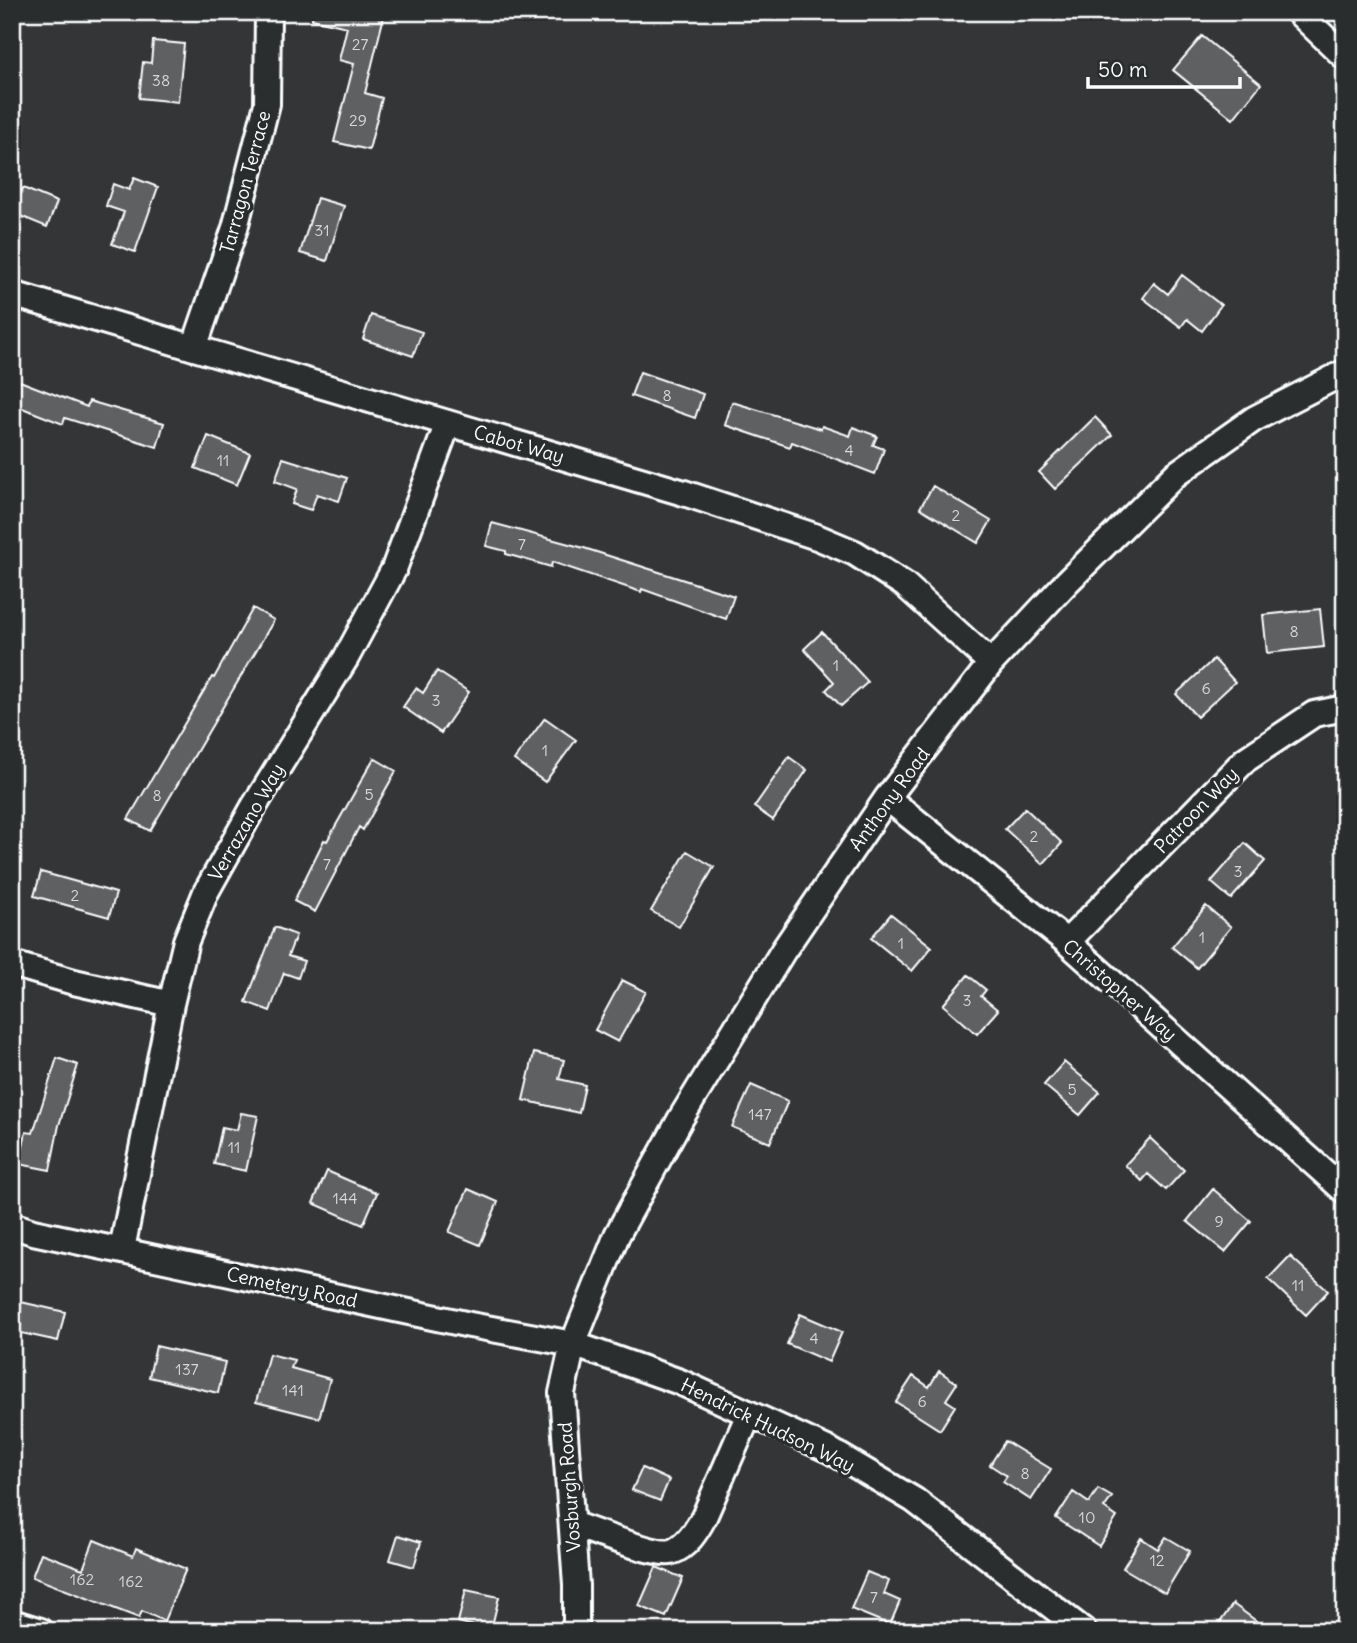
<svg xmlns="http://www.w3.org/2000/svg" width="1357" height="1643" viewBox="0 0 1357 1643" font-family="Delius,sans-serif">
	<rect width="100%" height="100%" fill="#333536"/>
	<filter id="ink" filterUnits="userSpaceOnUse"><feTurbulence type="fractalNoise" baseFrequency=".0143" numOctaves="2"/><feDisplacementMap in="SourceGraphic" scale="14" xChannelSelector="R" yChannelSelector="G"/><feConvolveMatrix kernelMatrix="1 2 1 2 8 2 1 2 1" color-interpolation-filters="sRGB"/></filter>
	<g filter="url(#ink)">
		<path fill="#5f6162" stroke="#fff" stroke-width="2" d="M313 12H385L365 93 382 98 369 150 334 142 354 64 339 60 347 27 312 19Z
			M1202 36 1261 84 1233 119 1173 70Z
			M153 41 184 44 178 102 139 98 143 62 151 63Z
			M134 178 158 187 135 252 112 244 124 212 106 206 113 184 129 190Z
			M23 188 57 202 47 227 13 213Z
			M317 198 344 206 327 261 300 253Z
			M1182 275 1221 305 1202 331 1187 319 1181 327 1143 298 1154 283 1168 294Z
			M371 315 422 332 413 356 363 339Z
			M640 372 703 394 695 418 631 396Z
			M12 378 87 407 89 401 164 423 157 447 65 418 63 424 12 404Z
			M732 402 821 429 822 426 850 436 853 427 877 436 873 445 884 449 875 474 792 442 790 447 725 425Z
			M1095 417 1112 435 1055 489 1039 472Z
			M208 436 250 453 237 485 195 468Z
			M283 458 347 478 339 501 317 494 311 510 292 504 297 489 275 481Z
			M933 486 991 521 978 543 920 508Z
			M492 523 584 548 734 596 726 619 642 589 641 592 552 562 551 567 506 554V551L486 546Z
			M253 608 274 620 150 831 128 819 212 677 214 678Z
			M1320 609 1324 647 1267 653 1263 615Z
			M822 632 868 682 841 706 826 690 834 682 804 649Z
			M1214 659 1235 682 1197 717 1176 694Z
			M437 671 469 692 441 733 403 707 416 688 423 693Z
			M545 718 576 740 545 782 514 760Z
			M789 757 807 770 773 820 754 807Z
			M374 758 396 771 363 830 359 827 315 912 294 901 324 840 327 841Z
			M1025 808 1062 843 1043 864 1005 829Z
			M1245 843 1265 861 1231 899 1211 882Z
			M687 851 714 867 679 927 651 911Z
			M41 872 116 893 109 917 34 896Z
			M1206 906 1231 927 1197 968 1172 947Z
			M891 914 932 947 912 971 871 938Z
			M275 927 296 935 288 956 304 961 298 978 284 973 270 1011 246 1002Z
			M968 975 986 990 981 996 998 1010 977 1034 943 1005Z
			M622 980 646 992 618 1042 595 1030Z
			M534 1053 564 1060 559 1079 585 1085 579 1113 523 1100Z
			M57 1058 78 1065 59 1125 50 1170 19 1164 26 1132 33 1133Z
			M1064 1062 1100 1092 1080 1115 1044 1085Z
			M751 1085 788 1101 770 1143 732 1127Z
			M241 1113 258 1116 246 1171 214 1164 222 1127 237 1130Z
			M1150 1138 1184 1170 1166 1190 1148 1174 1142 1181 1125 1165Z
			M327 1171 377 1193 363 1225 313 1203Z
			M468 1189 498 1202 480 1245 449 1232Z
			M1213 1189 1251 1221 1225 1252 1187 1221Z
			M1290 1256 1328 1291 1306 1315 1268 1279Z
			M12 1300 65 1312 58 1341 12 1331Z
			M800 1314 842 1332 829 1362 787 1344Z
			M156 1346 225 1362 218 1393 149 1377Z
			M269 1354 294 1360 291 1368 330 1379 319 1418 256 1402Z
			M939 1371 957 1383 946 1400 955 1406 940 1430 896 1402 913 1376 929 1387Z
			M1005 1441 1051 1469 1031 1500 1003 1482 1007 1476 990 1465Z
			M642 1468 669 1480 660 1501 632 1490Z
			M1098 1489 1112 1497 1104 1508 1117 1517 1099 1546 1056 1518 1073 1492 1089 1503Z
			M398 1535 421 1542 414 1567 390 1560Z
			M1166 1537 1190 1551 1165 1593 1123 1568 1141 1538 1158 1549Z
			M94 1540 133 1556 136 1548 186 1569 164 1621 142 1611 139 1618 32 1577 41 1553 83 1569Z
			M656 1567 683 1578 666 1617 639 1606Z
			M867 1572 889 1581 884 1594 900 1601 890 1625 851 1609Z
			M466 1590 499 1597 491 1630 458 1622Z
			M1233 1604 1270 1631H1214Z"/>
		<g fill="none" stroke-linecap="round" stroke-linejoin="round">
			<g stroke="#fff" stroke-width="30">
				<path id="minor" d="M1298 12 1345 57
					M12 294 684 493 817 537 855 553 905 585 991 663
					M194 348 235 228 267 104 268 12
					M887 798 1067 942 1345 1191
					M1067 942 1245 760 1314 714 1345 708
					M12 964 74 982 171 1004
					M12 1225 33 1232 470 1325 573 1344 680 1382 831 1451 914 1500 1084 1631
					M122 1249 171 1004 186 941 206 892 253 808 346 658 394 569 448 423
					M572 1524C589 1530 656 1556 671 1552 687 1547 697 1530 704 1517L749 1414
					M12 1622 41 1631
					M576 1631V1585L562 1393 573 1344 617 1235 681 1118 783 951 887 798 991 663 1067 582 1176 474 1254 419 1345 372"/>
			</g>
			<use href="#minor" stroke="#2a2d2e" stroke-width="24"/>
		</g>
	</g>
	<g text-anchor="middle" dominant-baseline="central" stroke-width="7" stroke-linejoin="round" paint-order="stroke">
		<g font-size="16" fill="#d7d8d8">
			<text x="360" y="44">27</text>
			<text x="161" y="80">38</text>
			<text x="358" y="120">29</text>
			<text x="322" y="230">31</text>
			<text x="667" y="395">8</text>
			<text x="849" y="450">4</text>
			<text x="223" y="460">11</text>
			<text x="956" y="515">2</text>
			<text x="522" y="544">7</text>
			<text x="1294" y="631">8</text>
			<text x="836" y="665">1</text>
			<text x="1206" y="688">6</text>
			<text x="436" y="700">3</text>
			<text x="545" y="750">1</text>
			<text x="369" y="794">5</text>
			<text x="157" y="795">8</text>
			<text x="1034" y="836">2</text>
			<text x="327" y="864">7</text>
			<text x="1238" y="871">3</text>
			<text x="75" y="895">2</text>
			<text x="1202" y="937">1</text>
			<text x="901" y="943">1</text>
			<text x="967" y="1000">3</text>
			<text x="1072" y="1089">5</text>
			<text x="760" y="1114">147</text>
			<text x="234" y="1147">11</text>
			<text x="345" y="1198">144</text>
			<text x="1219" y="1221">9</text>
			<text x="1298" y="1285">11</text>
			<text x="814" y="1338">4</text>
			<text x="187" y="1369">137</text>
			<text x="293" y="1390">141</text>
			<text x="922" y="1401">6</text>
			<text x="1025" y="1473">8</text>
			<text x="1087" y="1517">10</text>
			<text x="1157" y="1560">12</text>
			<text x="82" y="1579">162</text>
			<text x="131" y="1581">162</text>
			<text x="874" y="1597">7</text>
		</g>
		<g font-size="19" fill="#fff" stroke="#2a2d2e">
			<text transform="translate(245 182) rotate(-75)">Tarragon Terrace</text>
			<text transform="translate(519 444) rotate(16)">Cabot Way</text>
			<text transform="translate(889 799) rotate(-54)">Anthony Road</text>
			<text transform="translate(1196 810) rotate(-46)">Patroon Way</text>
			<text transform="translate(246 822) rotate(-60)">Verrazano Way</text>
			<text transform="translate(1120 990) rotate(41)">Christopher Way</text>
			<text transform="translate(292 1287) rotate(12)">Cemetery Road</text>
			<text transform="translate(768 1425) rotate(26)">Hendrick Hudson Way</text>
			<text transform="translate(569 1487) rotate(-94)">Vosburgh Road</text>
		</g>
	</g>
	<rect width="1357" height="1643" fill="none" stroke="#2a2d2e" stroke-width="42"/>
	<rect x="21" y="21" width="1315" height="1601" fill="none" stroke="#fff" stroke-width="2.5" filter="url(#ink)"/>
	<path d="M1088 77v10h152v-10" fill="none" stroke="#ffffff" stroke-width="3.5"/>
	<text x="1098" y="77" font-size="21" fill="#ffffff" stroke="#2a2d2e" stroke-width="5" paint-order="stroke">50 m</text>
</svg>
